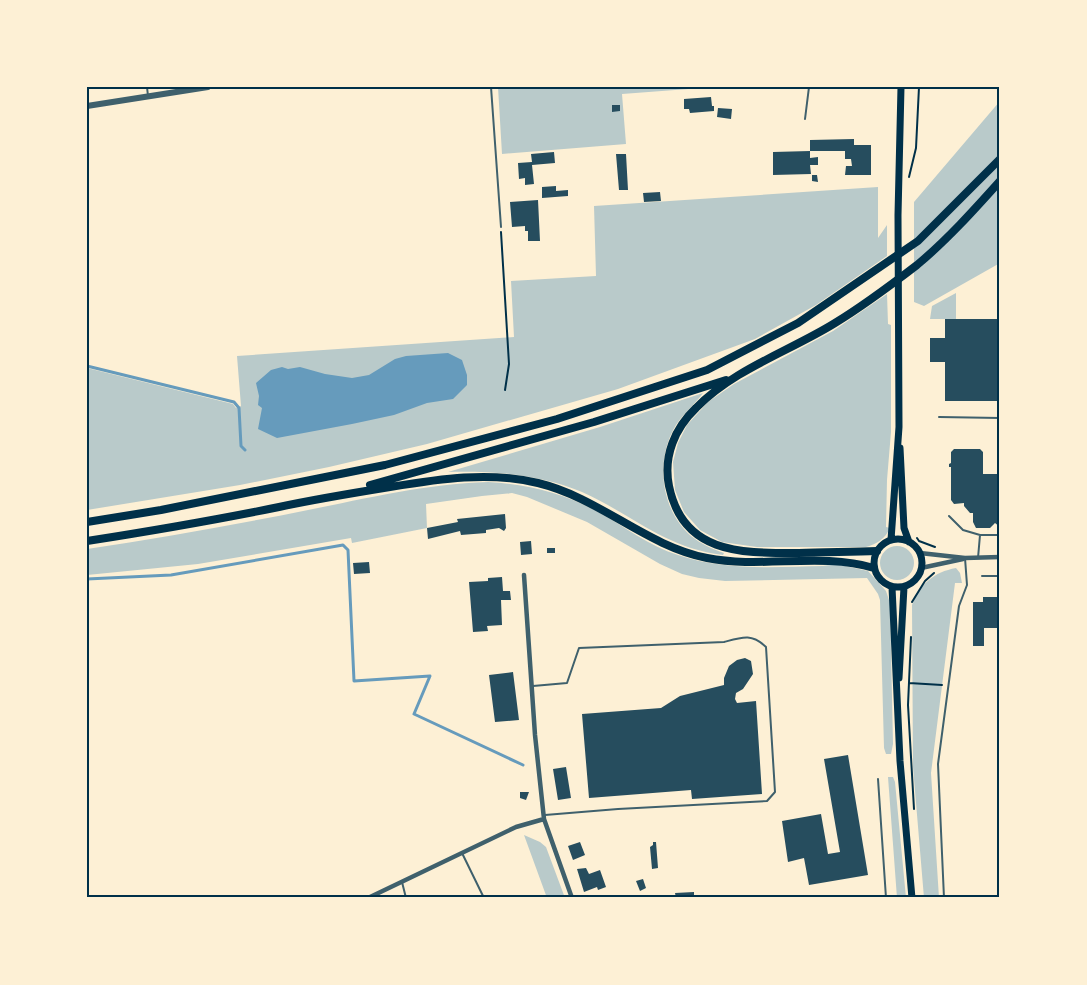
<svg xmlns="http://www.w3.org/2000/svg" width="1087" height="985" viewBox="0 0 1087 985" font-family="'Open Sans',sans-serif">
	<rect width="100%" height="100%" fill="#fdf0d5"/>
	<path fill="#b9caca" d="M498 87H715L622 94 626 144 502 154Z
		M1000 101V263L924 306 914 302V202Z
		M878 187V238L887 225V256L816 305 755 339 618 389 427 444 329 467 240 485 87 510V368L233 404 236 408 241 406 237 356 514 337 511 281 596 276 594 206Z
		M956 293V319H930L932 306Z
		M887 294 888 324 891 325V432L887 480 886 527 890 528C885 539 877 544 866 547H757L722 542 700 530 684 512 675 490 673 462 678 443 687 425 708 402 734 384 833 331Z
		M703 393C696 403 684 413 676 425 655 459 660 509 691 536 701 544 712 549 724 553L723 555C665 548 633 515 582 492 539 474 495 471 448 472L600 427Z
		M488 482C526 484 564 493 598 512 624 526 649 546 678 555 725 571 775 567 823 566L836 564 868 571 886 591 890 603 893 744 891 754H886L884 748 880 600 878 594 867 578 725 581 699 578 682 574 660 564 587 522 527 497 512 493 482 496 426 504 427 528 352 543 351 538 198 564 87 575V549C161 538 234 525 308 510 368 498 426 484 488 482Z
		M880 563a17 17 0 1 1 34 0a17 17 0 1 1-34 0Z
		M956 568 960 573 962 583H955L931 773 939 898H924L913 767 912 605C920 584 934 572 956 568Z
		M888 777H893L895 782 906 898H897Z
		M524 835 540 842 546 847 565 898H547Z"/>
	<path fill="#669bbc" d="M448 353 462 360 467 375V385L453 399 427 403 394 415 352 424 277 438 258 429 262 408 258 405 259 396 256 383 271 370 282 367 288 369 300 367 325 374 352 378 369 375 395 359 406 356Z"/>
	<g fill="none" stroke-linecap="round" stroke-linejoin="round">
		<path stroke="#669bbc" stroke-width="3" d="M87 366 234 402 239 408 241 446 245 450
			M87 579 171 575 343 545 348 550 354 681 430 676 414 714 523 765"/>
	</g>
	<path fill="#264d5e" d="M711 97 712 106H714V111L690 113 689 109H684V99Z
		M612 105H620V111L612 112Z
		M718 108 732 109 731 119 717 117Z
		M854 139V145H871V175H845L846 166H852L851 159H845V151H810V140Z
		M810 151V158L818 157V165H810L811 174 773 175V152Z
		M554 152 555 163 532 165 534 184 525 185V178L519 179 518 163 532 162 531 154Z
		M616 154H626L628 190H619Z
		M812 175H817L818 182 812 181Z
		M556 186V191L568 190V196L542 198V187Z
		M660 192 661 201 644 202 643 193Z
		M538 200 540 241H528V231H525V226L512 227 510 202Z
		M945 319H1000V401H945V362H930V338H945Z
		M954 449H980L983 452V474H1000V527L995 523 990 528H976L973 522V513H970L964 506V503L954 504 951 500V467H949V464L951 463V452Z
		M505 514 506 528 504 531 499 528 486 530V533L461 535 460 531 428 539 427 528 458 522 457 519Z
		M531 541 532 554 521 555 520 542Z
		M547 548H555V553H547Z
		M369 562 370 573 354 574 353 563Z
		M502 577 503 591H510L511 600H501L502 625 487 626 488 631 473 632 469 582 488 581V578Z
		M983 597H1000V628H984V646H973V602H983Z
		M745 658 751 661 753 674 743 689 736 693 735 699 737 703 756 701 762 794 692 799 691 790 589 798 582 714 661 708 680 696 724 685V678L729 666 737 660Z
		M513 672 519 720 495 722 489 675Z
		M848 755 868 875 809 885 804 858 788 862 782 821 821 814 828 854 840 852 824 759Z
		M566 767 571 798 558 800 553 769Z
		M520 792H529L526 800 520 798Z
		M580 842 585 855 573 860 568 846Z
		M653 842H656L658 868 652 869 650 847 653 845Z
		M586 868 589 874 600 870 606 887 598 890 597 887 584 892 577 869Z
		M643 879 646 888 640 891 636 881Z
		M694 892V898H676L675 893Z"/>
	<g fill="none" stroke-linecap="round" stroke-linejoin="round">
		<path stroke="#003049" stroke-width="2" d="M909 177 916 148 919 87
			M501 232 509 364 505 390
			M917 538 919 541 935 547
			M912 602 925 581 934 573
			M911 637 908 705 914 809
			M909 683 942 685"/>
		<path stroke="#3f606c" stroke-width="2" d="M147 87 148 96
			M491 87 501 227
			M805 119 809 87
			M939 417 1000 418
			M949 516 963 530 980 535
			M978 558 980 535H1000
			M982 576H1000
			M533 686 567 683 579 648 724 642C742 637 752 633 766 647L775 792 767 801 618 809 545 815
			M878 779 886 898
			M462 853 484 898
			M402 882 406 898
			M944 898 938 764 959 606 967 585 965 558"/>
		<path stroke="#3f606c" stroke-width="4.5" d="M920 553 965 558 1000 557
			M921 568 963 559
			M524 575 535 735 544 819 572 898
			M368 898 516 827 544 819"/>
		<path stroke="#3f606c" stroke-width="6" d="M87 106 208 87"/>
		<path stroke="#003049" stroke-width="7" d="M900 448 904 528 909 542
			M874 563a24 24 0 1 1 48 0a24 24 0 1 1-48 0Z
			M891 540 899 427 898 215 901 87
			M892 587 900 761 912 898
			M899 678 904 587"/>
		<path stroke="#003049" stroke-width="8" d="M370 485 594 422 726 380
			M87 522 161 510 385 465 557 419 707 370 798 323 918 241 1000 159
			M87 541C151 531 215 520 279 507 316 499 353 493 390 487 439 479 489 471 538 483 600 498 646 546 707 558 762 569 820 552 874 568
			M877 551C851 552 825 552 799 553 743 553 683 555 669 486 663 456 675 428 696 408 734 369 790 351 835 323 863 306 891 285 917 265 947 240 974 210 1000 181"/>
	</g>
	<rect width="1087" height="985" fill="none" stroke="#fdf0d5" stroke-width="177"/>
	<rect x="88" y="88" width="910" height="808" fill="none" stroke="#003049" stroke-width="2"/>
</svg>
